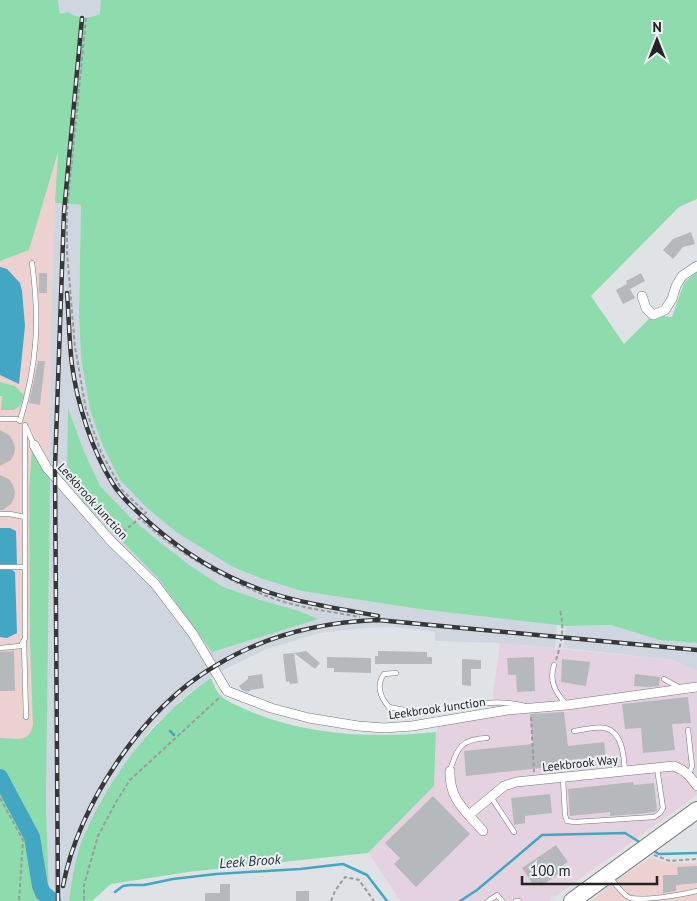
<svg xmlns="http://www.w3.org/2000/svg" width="697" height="901" viewBox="0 0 697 901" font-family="'PT Sans',sans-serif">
	<rect width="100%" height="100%" fill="#e0e3e6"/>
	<path fill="#e5d2e1" d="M500 643 673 660 697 671V795L549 901H400L368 853 434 786 437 717 491 709Z"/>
	<path fill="#ecd1d0" d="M0 37 58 149 51 320 46 803 0 744Z
		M651 858 668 863H697V901H591L617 880Z"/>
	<path fill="#cfd6e0" d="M58 0H101V14L82 18 75 17 68 13 60 14Z
		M55 203 81 205 79 312 81 358 90 410 120 480 147 508 176 532 231 566 302 591 419 609 557 624 555 648 500 643 435 641V632L394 627 366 628 320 633 267 649 221 671 189 693 152 728 117 774 83 839 69 901H62L50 894 48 879 46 803 51 320Z
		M685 624 697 626V671L673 660 563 648 566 626Z"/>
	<path fill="#8edcae" d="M0 0H58L60 14 68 12C80 20 88 18 100 14L101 0H697V199L679 207 591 296 624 344 653 315 672 317 684 283 697 271V643L660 640 611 625 566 626 419 609 302 591 263 579 231 566 176 532 147 508 120 480 103 446 90 410 81 358 79 312 81 205 55 203 58 152 29 250 0 261Z
		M0 382 15 386 24 395 21 405 14 410H1L2 396H0Z
		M68 408 83 449 100 486 131 518 162 544 192 567 223 587 260 600 299 611 318 619 212 652 158 578 83 501 67 477Z
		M32 448 50 476 46 803 49 901H0V738C16 738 29 744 33 725L30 642 29 490Z
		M211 678C213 683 216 691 220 695 227 702 239 706 247 710 305 735 373 739 436 732L434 786 368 853 188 872 111 884 92 901H69C72 880 75 857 83 838 111 774 153 718 211 678Z"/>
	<path fill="#43a6c2" d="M0 267 7 269 20 283 22 291 25 326 19 384 0 375Z
		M0 528H10L16 531 17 565H0Z
		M0 568H9L15 572 17 633 7 638 0 637Z
		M40 863C42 881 46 892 62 901 57 901 50 901 45 901 31 898 32 874 31 864Z"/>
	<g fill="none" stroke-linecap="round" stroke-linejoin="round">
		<path stroke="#43a6c2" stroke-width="2.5" d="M170 731 174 735
			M652 850 659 854 697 853
			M115 892 123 886 130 885H144L173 879 216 874 300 869 343 864 367 875 387 901
			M460 901 477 890 542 835 625 833 641 843"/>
		<path stroke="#43a6c2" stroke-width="16" d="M0 777 32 837 40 886 43 893 53 901"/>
	</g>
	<path fill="#b6b9bc" d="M691 232 695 244 683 247 673 259 663 250 673 239Z
		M39 273H47V293H39Z
		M641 273 645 281 630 289 635 298 623 304 616 290 627 284 626 281Z
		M38 361H45L40 405 29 403Z
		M0 430 9 435 13 441 15 448 14 454 11 460 0 466Z
		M0 475 9 479 13 485 15 492 14 498 11 504 3 510H0Z
		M14 651 15 691H0V652Z
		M306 651 320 663 315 669 294 653Z
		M378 651 427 652V657H432V664H375V656H378Z
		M294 653 298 683 290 684 289 681 286 682 283 654Z
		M327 657 371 658V673L334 672V668H327Z
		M534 657 535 691 517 692 516 675H508L507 658Z
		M462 659 481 660V669H471V686L462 685Z
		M562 659 590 662 586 686 561 682Z
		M262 674 264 688 251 690 248 692 242 690 239 686 248 679V676Z
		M635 674 660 677 659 686 650 687 634 686Z
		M688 697 691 723 672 724 675 750 643 753 641 728 625 729 622 704Z
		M564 712 568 746 604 742 606 756 569 760V765L466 776 464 751 533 744 530 714Z
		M633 782 634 785 654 783 657 810 654 812 638 814 610 816V812L570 816 568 789Z
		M550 794 552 813 525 816V823L514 825 511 798Z
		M433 796 470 834 416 887 394 864 400 858 385 843Z
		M556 845 568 862 563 865 566 869 541 886 539 883 534 886 522 868Z
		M697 866V883L676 885V891L663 893V875H678L677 867Z
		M220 884H230V901H205V893H220Z
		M296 891H309V901H296Z"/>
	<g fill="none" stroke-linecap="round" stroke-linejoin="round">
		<g stroke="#747679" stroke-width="5.5">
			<path id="lane" d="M0 419H17L20 421
				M20 421C37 364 40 322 32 263
				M26 427 34 445
				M0 514H10L25 517
				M0 567H25
				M24 643 26 717
				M0 648 21 646 25 638V425
				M554 665C549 681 555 692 566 704
				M396 673 384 674C376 685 380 697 389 707 398 709 407 711 416 711 452 711 490 696 525 706
				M664 679 680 688
				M688 730 692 766 689 774
				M574 731C583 730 597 726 605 728 623 732 624 758 625 772
				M450 771C457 747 462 739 487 738
				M563 778 565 815 567 821 575 822 654 817 660 813 663 808 657 768
				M491 797 514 832
				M611 878C616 885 622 894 630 898 645 901 681 895 697 891
				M488 901 497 895 502 901
				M516 901H519"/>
		</g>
		<g stroke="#747679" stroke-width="10">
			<path id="street" d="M642 296 646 308 653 315 665 310 672 299 676 286 682 276 697 266
				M34 445 47 468 55 477 111 541 155 584 193 634 227 691 271 708 309 718 358 726 384 728 412 726 507 710 567 705 697 687
				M450 771C449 800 466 811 483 831
				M469 815 504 786 516 782 674 766C685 770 690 776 697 786"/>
		</g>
		<g stroke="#747679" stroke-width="18">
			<path id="highway" d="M572 901 697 810"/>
		</g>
		<path stroke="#999b9d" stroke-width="2" stroke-dasharray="4 2.5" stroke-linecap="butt" d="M86 18 67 211V253L75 347 86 410 101 452 122 490 146 513 140 518
			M118 536 140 518C168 546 206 568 242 585 255 591 267 597 281 601 307 609 334 612 360 617
			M556 660C561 645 565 626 560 611
			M531 717 534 772
			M0 798 23 840 19 901
			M654 855 670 861 697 859
			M84 900V885L98 836 116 802 130 780 220 697
			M331 901 335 891 345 877 359 880 374 901"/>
		<use href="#lane" stroke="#fff" stroke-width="4.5"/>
		<use href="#street" stroke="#fff" stroke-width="9"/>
		<use href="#highway" stroke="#fff" stroke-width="16"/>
		<g stroke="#353738" stroke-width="4.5">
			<path id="rail" d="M67 293C69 317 69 342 72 365 77 403 92 451 113 484 122 499 139 513 152 525 183 552 220 575 259 589 297 603 338 608 378 616
				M63 886C78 805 143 708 215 666 264 636 321 622 378 620L697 650
				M58 901 55 467 64 212 82 18"/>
		</g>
		<use href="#rail" stroke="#edf0f4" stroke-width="2.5" stroke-dasharray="8" stroke-linecap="butt"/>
	</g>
	<g text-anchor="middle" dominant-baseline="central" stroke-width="4" stroke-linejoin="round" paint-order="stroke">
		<g font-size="12" fill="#222324" stroke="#edf0f4">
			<text transform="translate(93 501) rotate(48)">Leekbrook Junction</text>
			<text transform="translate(437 708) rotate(-8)">Leekbrook Junction</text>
			<text transform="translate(580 763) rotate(-6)">Leekbrook Way</text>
		</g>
		<g font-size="14" font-style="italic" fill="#21373e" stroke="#edf0f4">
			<text transform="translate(250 861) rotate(-4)">Leek Brook</text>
		</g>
	</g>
	<g transform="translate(657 40)" stroke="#edf0f4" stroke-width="4" paint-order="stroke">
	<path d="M0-4L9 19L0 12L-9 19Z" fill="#222324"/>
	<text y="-8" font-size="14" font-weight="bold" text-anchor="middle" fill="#222324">N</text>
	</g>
	<path d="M522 876v8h135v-8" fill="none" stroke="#222324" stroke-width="2.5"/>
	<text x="530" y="876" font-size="15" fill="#222324" stroke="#edf0f4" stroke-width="4" paint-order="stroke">100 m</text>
</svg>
